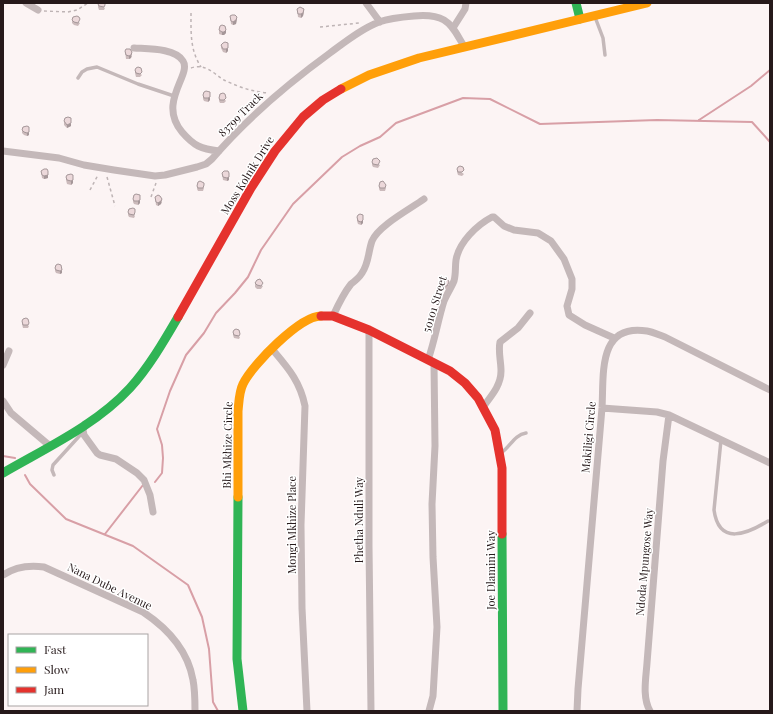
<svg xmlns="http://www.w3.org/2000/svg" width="773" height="714" viewBox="0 0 773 714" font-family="'Playfair Display',serif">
	<rect width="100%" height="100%" fill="#fcf4f4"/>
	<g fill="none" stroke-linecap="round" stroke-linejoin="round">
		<path stroke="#d89fa6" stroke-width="2" d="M699 120 751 86 770 70
			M3 456 15 458
			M25 475 30 484 66 519 133 546 188 585 202 617 209 649 213 702 218 711
			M155 482 162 473 163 458 162 445 157 429 170 391 186 355 204 333 216 313 235 293 248 277 261 250 293 204 342 157 360 146 380 137 396 123 463 98 490 99 540 124 657 120 752 122 770 142
			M105 534 143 485"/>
		<path stroke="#beb4b5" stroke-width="1.5" stroke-dasharray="3 3" stroke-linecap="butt" d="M44 11 68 12 77 10 88 3
			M191 13C191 33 190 50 201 67
			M320 27 359 23
			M191 68C205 63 213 73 224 80 228 82 233 84 238 86 248 90 258 92 268 93
			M107 177 115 206
			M90 190 98 175
			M151 197 156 183"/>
		<path stroke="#c4b8b9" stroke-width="3.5" d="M595 17 603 38 605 55
			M78 78 82 72 87 69 97 67 138 84 174 96
			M721 440 714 510C719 546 747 534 768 521
			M501 453C511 446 514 435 526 433
			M54 475 52 470 53 465 83 432"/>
		<path stroke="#c4b8b9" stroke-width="7" d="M26 3 38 10
			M366 3 380 22
			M453 28 465 9 466 3
			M134 48C148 49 175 48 183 61 192 75 157 102 182 132 194 146 201 149 219 151
			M3 151 59 158 84 165 114 170 155 176 165 175 197 167 206 164 212 159C247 118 286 85 330 53 345 42 361 29 379 22 390 18 402 17 414 16 424 15 435 15 444 20 454 26 458 37 464 46
			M333 316C338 305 343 294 351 284 355 281 359 278 362 273 369 263 368 252 372 241 378 226 410 209 424 199
			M369 330V546L371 711
			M272 349C288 368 300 381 305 406L301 525 302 608 307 711
			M428 360C435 340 438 320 444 301 447 294 451 288 454 281 456 274 455 267 456 260 459 242 477 225 492 217H494L504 226 514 230 538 233 551 241 564 259 572 279V289L567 306 569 315 585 325 614 338
			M3 365 9 351
			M3 401 11 413 50 446
			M483 407C492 395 501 385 501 371 501 361 498 352 500 342L518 328 530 313
			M602 408 657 412 669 415 770 463
			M85 424 83 430 84 435 97 453 100 455 116 459 137 473 144 480 150 495 153 512
			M3 575C15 567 30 565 44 567L143 612C167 628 188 651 193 680 195 690 195 701 195 711
			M429 711 433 696 437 627 433 557 432 504 435 446 434 363
			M577 711 578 689 602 408C604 375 597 323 647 331 653 332 659 335 665 337L770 390
			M650 711C642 697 646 678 647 663L663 461 669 415"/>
		<path stroke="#30b455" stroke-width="9" d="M576 3 580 19
			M3 473C46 448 96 425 130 388 149 367 164 341 178 317
			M238 497 237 659 243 711
			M502 534 503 711"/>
		<path stroke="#ff9f0a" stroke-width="9" d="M341 89 369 75 419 58 647 3
			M238 497V411C239 402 239 392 243 384 252 365 300 316 321 316"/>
		<path stroke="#e5322d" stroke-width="9" d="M321 316H333L369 330 450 371 465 383 478 398 495 430 502 468V534
			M178 317 251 188 275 151 303 117 323 100 341 89"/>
	</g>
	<path fill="#cbbabb" d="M98 3 105 8 104 10H99L98 7Z
		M297 9 304 13 303 16 301 18 298 17Z
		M230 16 237 20 236 24 233 25 231 24Z
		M72 20 80 23 78 26 74 25 72 23Z
		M219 30 226 33 224 35H222L219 34Z
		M221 45 228 51 226 53 223 52 221 48Z
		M125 51 132 56 131 58 129 59H126Z
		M135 70 142 75 140 77H136L135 73Z
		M204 92 210 100 208 102 204 101 203 99V95Z
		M220 94 226 101 224 103H220L219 101V98Z
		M64 121 71 126 67 128 64 125Z
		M23 127 29 135 27 136 24 135 22 133V130Z
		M372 162 380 165 378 168 373 167 372 165Z
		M457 169 464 174 462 176 458 175 457 172Z
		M41 171 48 174V178L44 179 42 178Z
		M222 173 229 176V180L227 181 223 180Z
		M73 175V183L71 185 67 184 66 180V177Z
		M197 186 204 188 203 191H198L197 189Z
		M379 186 386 188 385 191H380L379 189Z
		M134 195 140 203 138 205 134 204 133 202V199Z
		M155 197 162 202 161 204 158 206 156 205Z
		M129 209 135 216 134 218 129 217 128 215V212Z
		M357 217 363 223 361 225 358 224 357 221Z
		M56 265 62 273 60 274 56 273 55 271V268Z
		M255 283 263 286 261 289H257L255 287Z
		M441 283 449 286 447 289 442 288 441 286Z
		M22 321 29 326 28 328H23L22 324Z
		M233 332 240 337 239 339 234 338 233 335Z"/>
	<path fill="#a59799" d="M304 9 303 16 301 18V14Z
		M237 17 236 24 233 25V22Z
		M226 30V33L224 35H222V32Z
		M228 48V51L226 53V49Z
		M132 52 131 58 129 59V56Z
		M210 97V100L208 102V98Z
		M71 123V126L67 128V125Z
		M29 132V135L27 136V133Z
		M48 171V178L44 179V176Z
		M229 173V180L227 181V178Z
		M73 180V183L71 185V181Z
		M162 199 161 204 158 206V203Z
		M140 200V203L138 205V201Z
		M363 220V223L361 225V222Z
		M62 270V273L60 274V271Z"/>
	<path fill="#ecd8da" stroke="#a59799" d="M98 3H105V5L104 7 99 6 98 4Z
		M300 7 304 9 303 13 301 14H298L297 9Z
		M232 15H235L237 17 236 20 233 22 231 21 230 16Z
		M77 16 79 17 80 19 78 23 74 22 72 20 73 17Z
		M222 25 225 26 226 30 224 32H222L219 30 220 26Z
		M225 42 228 43V48L226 49H223L221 45 223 43Z
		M126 49H130L132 52 131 55 129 56 126 55 125 51Z
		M138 67 141 68 142 72 140 74 136 73 135 70 136 68Z
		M206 91 210 92V97L208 98H204L203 95 204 92Z
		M223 93 225 94 226 98 224 100H220L219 98 220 94Z
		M68 117 71 118V123L67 125 64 121 65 118Z
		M27 126 29 127V132L27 133 24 132 22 130 23 127Z
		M377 158 380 161 378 165 373 164 372 162 373 159Z
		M460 166 463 167 464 170 462 172H458L457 169 458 167Z
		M44 169H47L48 171V175L44 176 42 175 41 171Z
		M224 171H228L229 173V177L227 178 223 177 222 173Z
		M71 174 73 175V180L71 181 67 180 66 177 67 175Z
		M200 181 204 183V185L203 188H198L197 186 198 182Z
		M383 181 386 185 385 188H380L379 186 380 182Z
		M136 194 140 195V200L138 201H134L133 199 134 195Z
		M158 195 160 196 162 199 161 201 158 203 156 202 155 197Z
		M133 208 135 209V212L134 215 129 214 128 212 129 209Z
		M360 214 363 215V220L361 222 358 221 357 217 358 215Z
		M58 264 61 265 62 270 60 271 56 270 55 268 56 265Z
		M260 279 263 283 261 286 257 285 255 283 257 280Z
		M444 279 448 280 449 282 447 286 442 285 441 283 442 280Z
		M26 318 28 319 29 323 28 325H23L22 321 23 319Z
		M236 329 239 330 240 334 239 336 234 335 233 332 234 330Z"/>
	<g text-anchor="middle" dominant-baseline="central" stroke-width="3" stroke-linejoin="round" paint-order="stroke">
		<g font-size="11" fill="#26191a" stroke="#fff">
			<text transform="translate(240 114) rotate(-45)">83799 Track</text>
			<text transform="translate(247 175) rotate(-58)">Moss Kolnik Drive</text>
			<text transform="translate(434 304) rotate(-73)">50101 Street</text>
			<text transform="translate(588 437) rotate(-85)">Makiligi Circle</text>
			<text transform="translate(227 445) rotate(-89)">Bhi Mkhize Circle</text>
			<text transform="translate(358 520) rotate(-90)">Phetha Nduli Way</text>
			<text transform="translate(291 525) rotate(-90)">Mongi Mkhize Place</text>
			<text transform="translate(644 562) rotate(-85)">Ndoda Mpungose Way</text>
			<text transform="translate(490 570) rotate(-90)">Joe Dlamini Way</text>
			<text transform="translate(110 586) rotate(26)">Nana Dube Avenue</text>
		</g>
	</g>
	<rect width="773" height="714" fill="none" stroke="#26191a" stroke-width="8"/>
	<rect x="8" y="634" width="140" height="72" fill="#ffffff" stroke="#a8a3a3"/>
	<rect x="16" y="647" width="20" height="6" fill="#30b455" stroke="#a8a3a3"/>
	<text x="44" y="654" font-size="12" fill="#26191a">Fast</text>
	<rect x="16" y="667" width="20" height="6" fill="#ff9f0a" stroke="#a8a3a3"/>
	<text x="44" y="674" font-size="12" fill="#26191a">Slow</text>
	<rect x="16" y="687" width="20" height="6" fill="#e5322d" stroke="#a8a3a3"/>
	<text x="44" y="694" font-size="12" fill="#26191a">Jam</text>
</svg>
